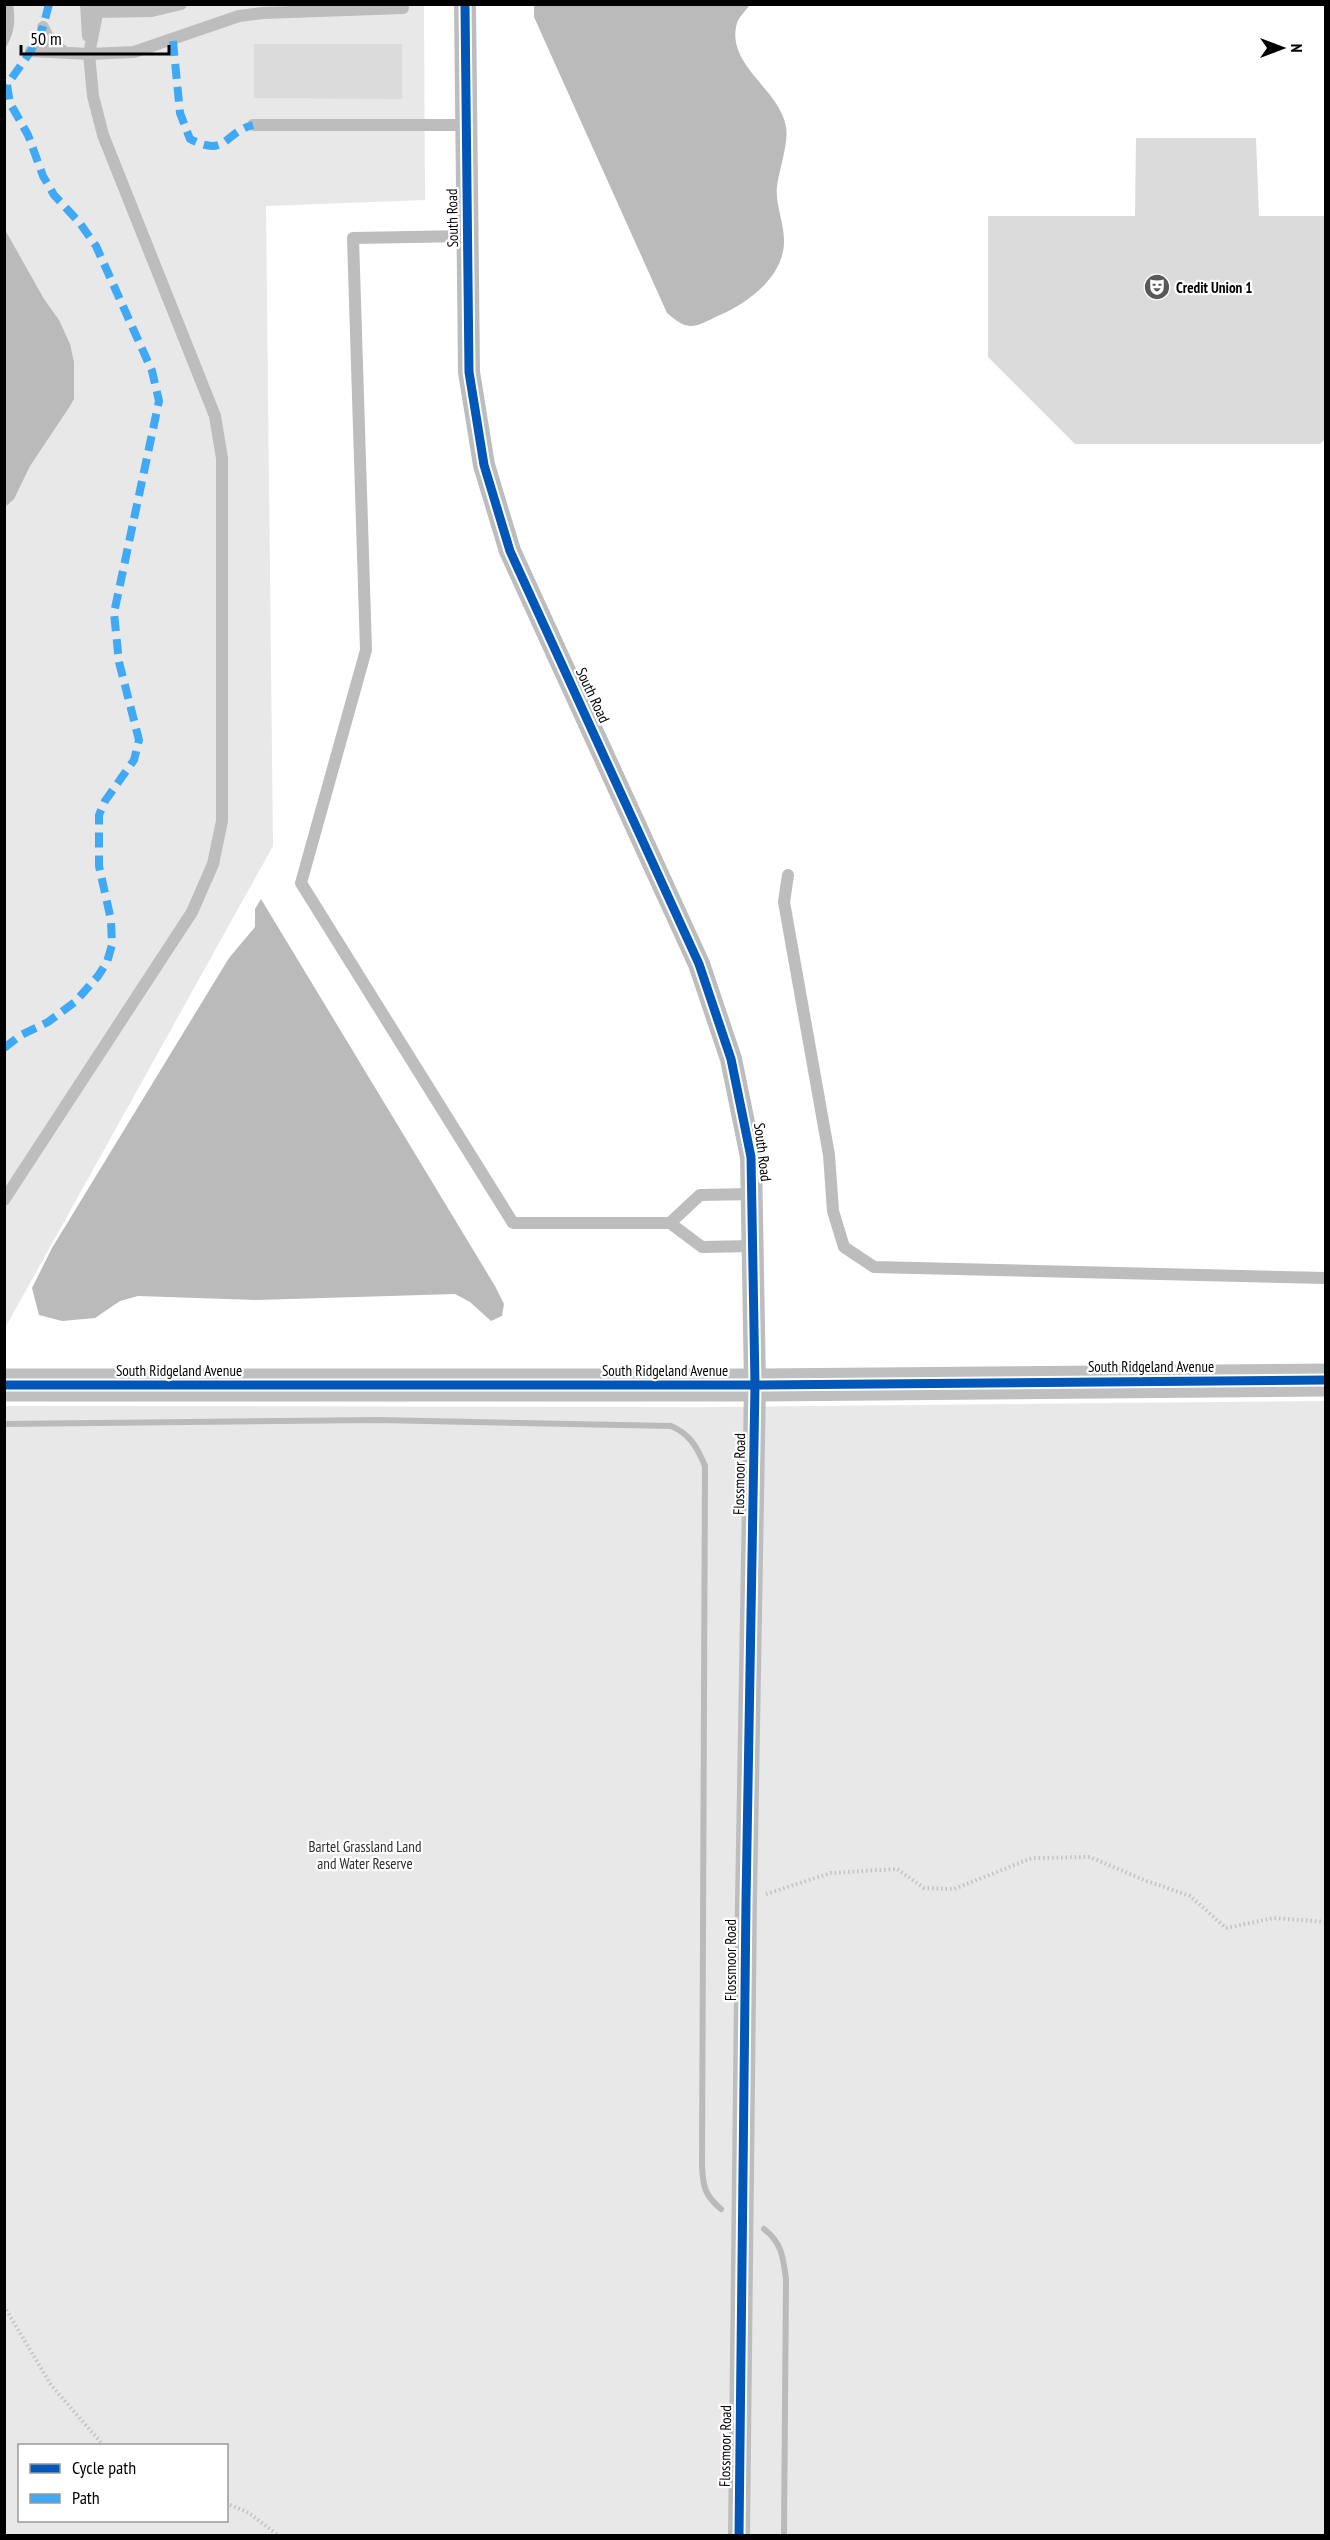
<svg xmlns="http://www.w3.org/2000/svg" width="1330" height="2540" viewBox="0 0 1330 2540" font-family="'PT Sans Narrow',sans-serif">
	<rect width="100%" height="100%" fill="#fff"/>
	<path fill="#e8e8e8" fill-rule="evenodd" d="M5 5H424L425 200 266 206 273 846 5 1328Z
		M1325 1401V2535H5V1406L706 1407ZM20 2446H226V2520H20Z"/>
	<path fill="#bababa" d="M5 4 13 5C16 22 14 34 5 49Z
		M534 5H750C746 10 739 17 737 23 725 65 780 89 786 127 789 142 779 170 777 186 775 204 784 222 784 240 785 275 749 303 720 315 694 327 690 333 667 313L534 17Z
		M4 228 44 299 59 320 70 344 74 362V399L70 406 30 466 14 499 5 507Z
		M261 899 495 1286 504 1304 502 1316 491 1321 470 1302 455 1294 257 1300 138 1296 120 1301 95 1318 62 1321 39 1315 32 1288 52 1248 229 958 255 927V909Z"/>
	<g fill="none" stroke-linecap="round" stroke-linejoin="round">
		<path stroke="#bababa" stroke-width="6" d="M4 1424 378 1420 671 1426C690 1434 697 1447 705 1466L702 2165C703 2186 704 2195 721 2209
			M764 2229C782 2243 783 2257 786 2279L784 2536"/>
	</g>
	<path fill="#dbdbdb" d="M254 44H402V99L254 98Z
		M1136 138H1256L1259 216H1326V438L1320 444H1075L988 357V216H1135Z"/>
	<g fill="none" stroke-linecap="round" stroke-linejoin="round">
		<path stroke="#c2c2c2" stroke-width="4" stroke-dasharray="1.5 3" stroke-linecap="butt" d="M766 1894 831 1873 897 1869 924 1888 954 1889 1032 1858 1090 1857 1144 1880 1190 1896 1226 1928 1274 1918 1326 1922
			M4 2306 51 2385 104 2446
			M226 2503 249 2513 279 2536"/>
		<path stroke="#bdbdbd" stroke-width="12" d="M86 4 88 36
			M97 12 152 11 181 4
			M43 27 52 44 63 51
			M31 51 89 54 134 52 239 16 263 13 403 8V4
			M253 125H466
			M468 236 353 238 366 650 301 883 513 1223H670
			M788 875 784 902 829 1155 833 1211 844 1247 874 1267 1326 1278
			M752 1194 700 1195 670 1223 702 1247 753 1246
			M4 1200 192 912 213 864 222 821V458L215 416 103 135 93 96 89 54 99 4"/>
		<path stroke="#bdbdbd" stroke-width="22" d="M465 4 469 372 484 465 510 551 699 964 731 1059 751 1157 755 1385 746 1901 739 2536"/>
		<path stroke="#bfbfbf" stroke-width="33" d="M4 1385H755L1326 1380"/>
		<path stroke="#3fa9f5" stroke-width="8" stroke-dasharray="15 8" stroke-linecap="butt" d="M173 41 180 113 190 139C227 158 223 133 253 125
			M4 1048 21 1035 48 1022 75 1002 98 976 107 962 112 945 111 920 99 866V815L105 801 134 760 139 740 119 662 114 613 159 401 152 371 96 246 79 222 54 195 43 176 28 135 10 103 7 85 31 51 43 27 49 4"/>
		<g stroke="#fff" stroke-width="13">
			<path id="cycleway" d="M465 4 469 372 484 465 510 551 699 964 731 1059 751 1157 755 1385 746 1901 739 2536
				M4 1385H755L1326 1380"/>
		</g>
		<use href="#cycleway" stroke="#0057b8" stroke-width="9"/>
	</g>
	<defs>
		<g id="theatre-disc" transform="scale(1.35)"><circle r="9.5" fill="#595959" stroke="#fff"/><path d="M-5-5.5Q0-4 5-5.5V0Q5 5 0 6Q-5 5-5 0ZM-3.3-2.5H-1v1.5H-3.3ZM1-2.5H3.3v1.5H1ZM-2.8 1Q0 5.5 2.8 1Z" fill="#fff"/></g>
	</defs>
	<g fill-rule="evenodd">
		<use href="#theatre-disc" x="1157" y="287"/>
	</g>
	<g text-anchor="middle" dominant-baseline="central" stroke-width="4.5" stroke-linejoin="round" paint-order="stroke">
		<g font-size="15" fill="#000" stroke="#fff">
			<text transform="translate(452 218) rotate(-91)">South Road</text>
			<text transform="translate(593 695) rotate(65)">South Road</text>
			<text transform="translate(763 1152) rotate(83)">South Road</text>
			<text x="1151" y="1366">South Ridgeland Avenue</text>
			<text x="179" y="1370">South Ridgeland Avenue</text>
			<text x="665" y="1370">South Ridgeland Avenue</text>
			<text transform="translate(739 1474) rotate(-89)">Flossmoor Road</text>
			<text transform="translate(730 1960) rotate(-90)">Flossmoor Road</text>
			<text transform="translate(725 2446) rotate(-89)">Flossmoor Road</text>
		</g>
		<g font-size="15" font-weight="bold" fill="#000" stroke="#fff" text-anchor="start">
			<text x="1176" y="287">Credit Union 1</text>
		</g>
		<g font-size="15" fill="#2c2c2c" stroke="#fff">
			<text x="365" y="1846">Bartel Grassland Land<tspan x="365" dy="17">and Water Reserve</tspan></text>
		</g>
	</g>
	<rect width="1330" height="2540" fill="none" stroke="#000000" stroke-width="12"/>
	<rect x="18" y="2444" width="210" height="78" fill="#ffffff" stroke="#999999" stroke-width="1.5"/>
	<rect x="30" y="2464" width="30" height="9" fill="#0057b8" stroke="#999999" stroke-width="1.5"/>
	<text x="72" y="2474" font-size="18" fill="#000000">Cycle path</text>
	<rect x="30" y="2494" width="30" height="9" fill="#3fa9f5" stroke="#999999" stroke-width="1.5"/>
	<text x="72" y="2504" font-size="18" fill="#000000">Path</text>
	<g transform="translate(1282 48) rotate(90)" stroke="#ffffff" stroke-width="4.5" paint-order="stroke">
	<path d="M0-4.5L10 22L0 15L-10 22Z" fill="#000000"/>
	<text y="-9" font-size="16" font-weight="bold" text-anchor="middle" fill="#000000">N</text>
	</g>
	<path d="M21 45v9h148v-9" fill="none" stroke="#000000" stroke-width="3"/>
	<text x="30" y="45" font-size="18" fill="#000000" stroke="#ffffff" stroke-width="4.5" paint-order="stroke">50 m</text>
</svg>
